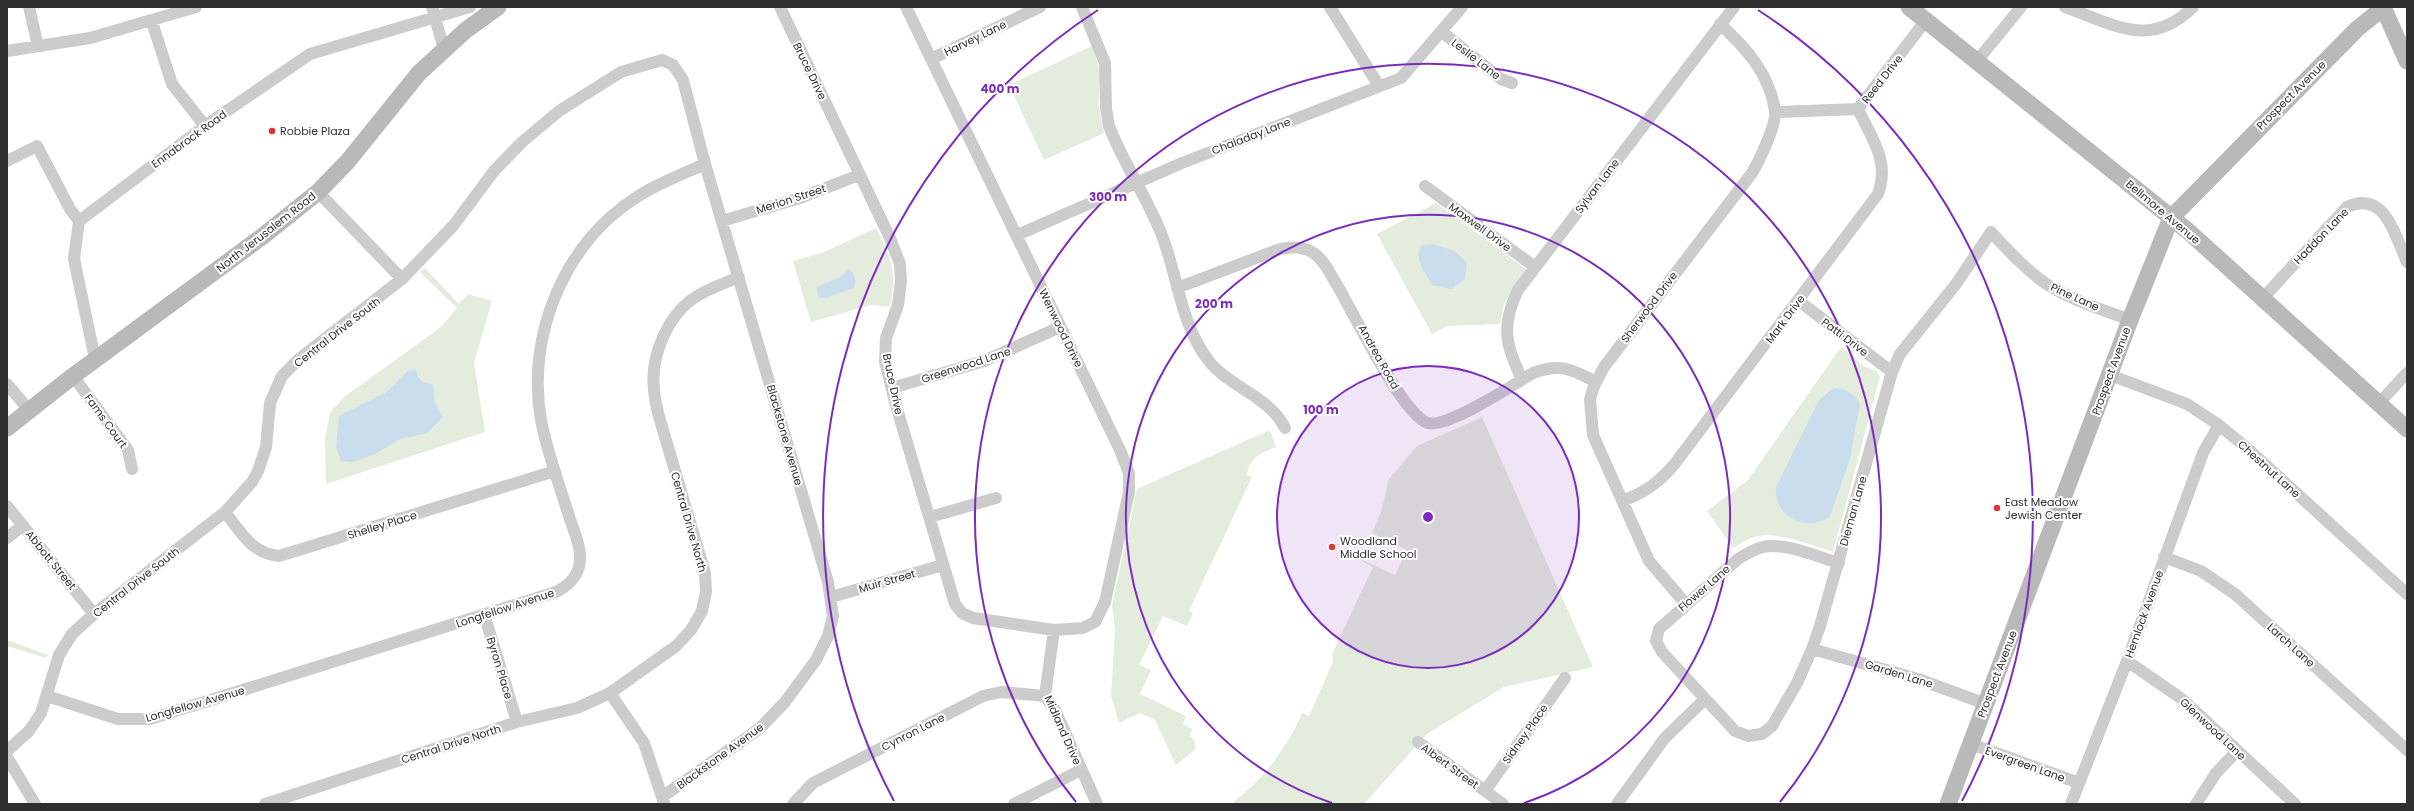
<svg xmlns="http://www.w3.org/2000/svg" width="2414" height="811" viewBox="0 0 2414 811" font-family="Poppins,sans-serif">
	<rect width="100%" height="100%" fill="#fff"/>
	<path fill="#e4ecdd" d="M1092 46 1098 63 1100 81 1098 103 1104 133 1044 160 1009 85Z
		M1436 203 1526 269 1504 303 1500 324 1447 326 1432 334 1377 234Z
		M876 228C892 257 897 274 890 307L871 305 811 322 793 261 824 252Z
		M425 268 459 304 468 294 492 301 474 363 485 432 326 484 325 439 330 413 344 397 441 327 457 308 420 272Z
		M1841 347 1864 366 1877 371 1880 377 1833 552C1813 546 1778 532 1758 536 1749 538 1741 543 1733 548L1707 511 1748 480Z
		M1482 417 1593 667 1504 687 1427 734 1364 804H1231C1263 780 1286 750 1302 713L1309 716 1333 662 1332 654 1373 567 1354 556 1395 575 1407 550 1372 533 1381 512 1389 479 1417 446Z
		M1270 430 1276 447C1261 453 1249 458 1247 475L1252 477 1189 611 1193 613 1187 626 1163 616 1139 665 1151 670 1140 694 1186 716 1183 724 1192 729 1190 735 1195 742V750L1168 771 1176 765 1155 720 1140 713 1119 723 1111 696 1115 630 1112 605 1137 489Z
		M7 640 48 655 46 658 7 646Z"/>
	<path fill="#c9ddec" d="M1433 244 1455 251 1467 263 1465 279 1452 289 1432 285C1426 273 1412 258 1422 245Z
		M848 269C856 275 856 278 854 288L826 298 818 297 817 287 842 276Z
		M416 370C417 381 424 383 433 384L434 400 443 417 427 433 400 439 377 453 353 462 341 461 336 447 339 416 385 393 408 371Z
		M1834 388C1847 389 1852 392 1860 403L1850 459 1830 516C1807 534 1773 517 1776 487L1819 400Z"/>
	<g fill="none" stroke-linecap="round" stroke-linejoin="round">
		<path stroke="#ccc" stroke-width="12" d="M29 7 38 46
			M432 7 444 49
			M780 7 890 238 900 264 901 281 898 305 886 338 885 361 895 402 955 604 962 613 973 618 1054 630 1083 628 1095 622 1105 602 1129 492V473L1120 450 906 7
			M1082 7 1105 63 1106 108 1109 126C1124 165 1149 200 1163 238 1178 279 1181 324 1208 360 1229 387 1269 396 1285 428
			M1330 7 1379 86
			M2065 7C2113 24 2150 50 2193 7
			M152 22 172 84 205 126
			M1442 32 1501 79 1512 83
			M7 51 90 38 196 7
			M931 59 1040 7
			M1977 61 2021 7
			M1775 112 1858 109 1926 20
			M7 161 37 146 70 209 79 221
			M1425 186 1535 267
			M318 192 402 279
			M722 221 800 198 859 175
			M1017 235 1182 163 1401 78 1462 7
			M1177 288 1280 249C1292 247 1301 246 1312 252 1324 259 1330 274 1337 285 1353 312 1403 416 1428 423 1448 428 1513 385 1533 373 1560 363 1572 369 1596 382
			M2262 299 2347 207C2385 189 2395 236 2407 262
			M1799 301 1892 372
			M95 359 74 259 79 221 205 126 310 54 470 7
			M2110 375 2187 404 2219 425 2248 449 2407 594
			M73 376 128 450 132 469
			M1522 379C1505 345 1501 325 1518 290L1734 7
			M7 384 29 410
			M892 388 984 361 1060 327
			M2379 403 2407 373
			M1622 501C1644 493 1658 483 1673 466L1878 194C1890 161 1872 139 1858 109
			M7 506 94 614
			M225 512C240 531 252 554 279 556L555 471
			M930 517 996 498
			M7 538 22 526
			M2164 557 2201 571 2235 594 2407 750
			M1839 563C1818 557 1784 542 1763 547 1754 549 1746 554 1738 559L1659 629 1656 641 1662 652 1735 731 1748 736 1762 734 1772 726 1797 683 1812 649 1820 626 1892 372 1900 354 1956 284 1991 232C2008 250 2024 268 2045 283 2070 300 2101 309 2130 320
			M831 597 943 565
			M1686 604 1649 561 1593 435 1590 399 1594 386 1604 367 1752 173C1759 161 1777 124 1775 111 1770 74 1746 48 1720 24
			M484 614 517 722
			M1054 630 1045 696 1055 710 1097 804
			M1812 649 1918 679 1986 704
			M2127 661 2182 699 2295 804
			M610 693 644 743 664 803
			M47 696 118 719H150L556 592C570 585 581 573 580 556 580 543 573 529 569 516 559 484 547 452 541 420 526 336 564 243 637 197 658 183 683 174 705 164
			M1418 742 1503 804
			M1971 744 2079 783
			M7 751 29 731 41 713 59 655 72 634 94 614 225 512 252 482 258 471 266 447 270 403 282 376 299 359 402 279 453 226 494 171 521 143 559 111 621 72 662 60 673 65 683 80 705 164 828 582 833 616 828 636 816 660 785 702 759 729 662 797
			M7 757 35 804
			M1485 791 1565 678
			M265 804 517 722 577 708 610 693 676 646 691 630 702 611 706 592 705 573 658 413C657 406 654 397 654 389 650 356 668 314 697 296 710 288 725 283 739 277
			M793 804 813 783 983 696 1001 692 1045 696
			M1014 804 1081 770
			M1617 804 1664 739 1705 699
			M2071 804 2127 661 2203 453 2219 425
			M2196 804 2216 773 2237 751"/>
		<path stroke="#b9b9b9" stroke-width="17" d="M1909 7 2188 231 2407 429
			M2383 7 2407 61
			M7 428 73 376 263 236 318 192 348 161 419 73 466 30 498 7
			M1948 804 2130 320 2171 218 2357 29 2383 8"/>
	</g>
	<circle cx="1428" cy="517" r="151" fill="#7b2cbf" fill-opacity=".12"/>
	<g fill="none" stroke="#7b2cbf" stroke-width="2">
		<circle cx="1428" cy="517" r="151"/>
		<path d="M1332 803A302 302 0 1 1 1524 803"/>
		<path d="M1076 802A453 453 0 1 1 1780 802"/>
		<path d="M894 801A605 605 0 0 1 1098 10M1758 10A605 605 0 0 1 1962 801"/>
	</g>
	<g fill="#e73037" stroke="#fff" stroke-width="1.5">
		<circle cx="272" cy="131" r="4"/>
		<circle cx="1997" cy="508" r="4"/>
		<circle cx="1332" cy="547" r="4"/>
	</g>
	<g text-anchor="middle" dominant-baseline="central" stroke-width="4" stroke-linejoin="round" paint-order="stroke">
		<g font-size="11" fill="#2f2f2f" stroke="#fff">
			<text transform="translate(975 38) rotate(-26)">Harvey Lane</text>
			<text transform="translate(1476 59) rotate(38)">Leslie Lane</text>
			<text transform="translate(810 71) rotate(64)">Bruce Drive</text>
			<text transform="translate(1882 79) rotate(-52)">Reed Drive</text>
			<text transform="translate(2291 95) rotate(-45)">Prospect Avenue</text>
			<text transform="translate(1251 136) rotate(-21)">Chaladay Lane</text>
			<text transform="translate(189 139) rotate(-36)">Ennabrock Road</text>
			<text transform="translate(1597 186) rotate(-53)">Sylvan Lane</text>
			<text transform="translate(791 199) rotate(-18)">Merion Street</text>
			<text transform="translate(2163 212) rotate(40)">Bellmore Avenue</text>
			<text transform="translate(1480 227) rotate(36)">Maxwell Drive</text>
			<text transform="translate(266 232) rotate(-38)">North Jerusalem Road</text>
			<text transform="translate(2321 236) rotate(-46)">Haddon Lane</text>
			<text transform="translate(2075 297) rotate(24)">Pine Lane</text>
			<text transform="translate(1649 307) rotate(-53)">Sherwood Drive</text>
			<text transform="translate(1785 319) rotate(-53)">Mark Drive</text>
			<text transform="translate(1061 328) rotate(64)">Wenwood Drive</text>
			<text transform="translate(337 332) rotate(-38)">Central Drive South</text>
			<text transform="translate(1845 337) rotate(37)">Patti Drive</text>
			<text transform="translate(1379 357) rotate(61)">Andrea Road</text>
			<text transform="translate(966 365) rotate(-18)">Greenwood Lane</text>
			<text transform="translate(2111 371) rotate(-70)">Prospect Avenue</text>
			<text transform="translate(893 384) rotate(78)">Bruce Drive</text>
			<text transform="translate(106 421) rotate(54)">Fams Court</text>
			<text transform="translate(785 435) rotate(74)">Blackstone Avenue</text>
			<text transform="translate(2269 469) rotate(42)">Chestnut Lane</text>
			<text transform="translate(1853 511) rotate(-74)">Dieman Lane</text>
			<text transform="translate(689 522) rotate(74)">Central Drive North</text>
			<text transform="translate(382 525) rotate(-17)">Shelley Place</text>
			<text transform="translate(51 560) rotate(51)">Abbott Street</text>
			<text transform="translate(887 581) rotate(-16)">Muir Street</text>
			<text transform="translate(136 582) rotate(-38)">Central Drive South</text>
			<text transform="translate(1704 588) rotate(-41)">Flower Lane</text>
			<text transform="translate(505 608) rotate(-18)">Longfellow Avenue</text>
			<text transform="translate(2144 614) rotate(-70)">Hemlock Avenue</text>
			<text transform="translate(2291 645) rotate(42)">Larch Lane</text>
			<text transform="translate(500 668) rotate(73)">Byron Place</text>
			<text transform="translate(1899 674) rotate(17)">Garden Lane</text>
			<text transform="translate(1997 674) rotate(-69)">Prospect Avenue</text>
			<text transform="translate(195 704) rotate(-16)">Longfellow Avenue</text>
			<text transform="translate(2213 729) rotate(43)">Glenwood Lane</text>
			<text transform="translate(1063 730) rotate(66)">Midland Drive</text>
			<text transform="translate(913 732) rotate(-27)">Cynron Lane</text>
			<text transform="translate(1525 734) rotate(-55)">Sidney Place</text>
			<text transform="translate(451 744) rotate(-18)">Central Drive North</text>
			<text transform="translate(720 756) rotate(-36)">Blackstone Avenue</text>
			<text transform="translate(2025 764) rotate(20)">Evergreen Lane</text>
			<text transform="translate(1450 766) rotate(36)">Albert Street</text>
		</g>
		<g font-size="11" fill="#2f2f2f" stroke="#fff" text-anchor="start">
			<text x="280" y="131">Robbie Plaza</text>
			<text x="2005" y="502">East Meadow<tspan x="2005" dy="13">Jewish Center</tspan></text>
			<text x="1340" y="541">Woodland<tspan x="1340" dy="13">Middle School</tspan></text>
		</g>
	</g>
	<circle cx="1428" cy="517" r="6" fill="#7b2cbf" stroke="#fff" stroke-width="2"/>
	<g font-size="12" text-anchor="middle" font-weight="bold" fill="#7b2cbf" stroke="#fff" stroke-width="4" stroke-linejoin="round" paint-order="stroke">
		<text x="1000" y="93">400 m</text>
		<text x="1108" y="201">300 m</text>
		<text x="1214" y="308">200 m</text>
		<text x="1321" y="414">100 m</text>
	</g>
	<rect width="2414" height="811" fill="none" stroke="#2f2f2f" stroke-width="16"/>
</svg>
